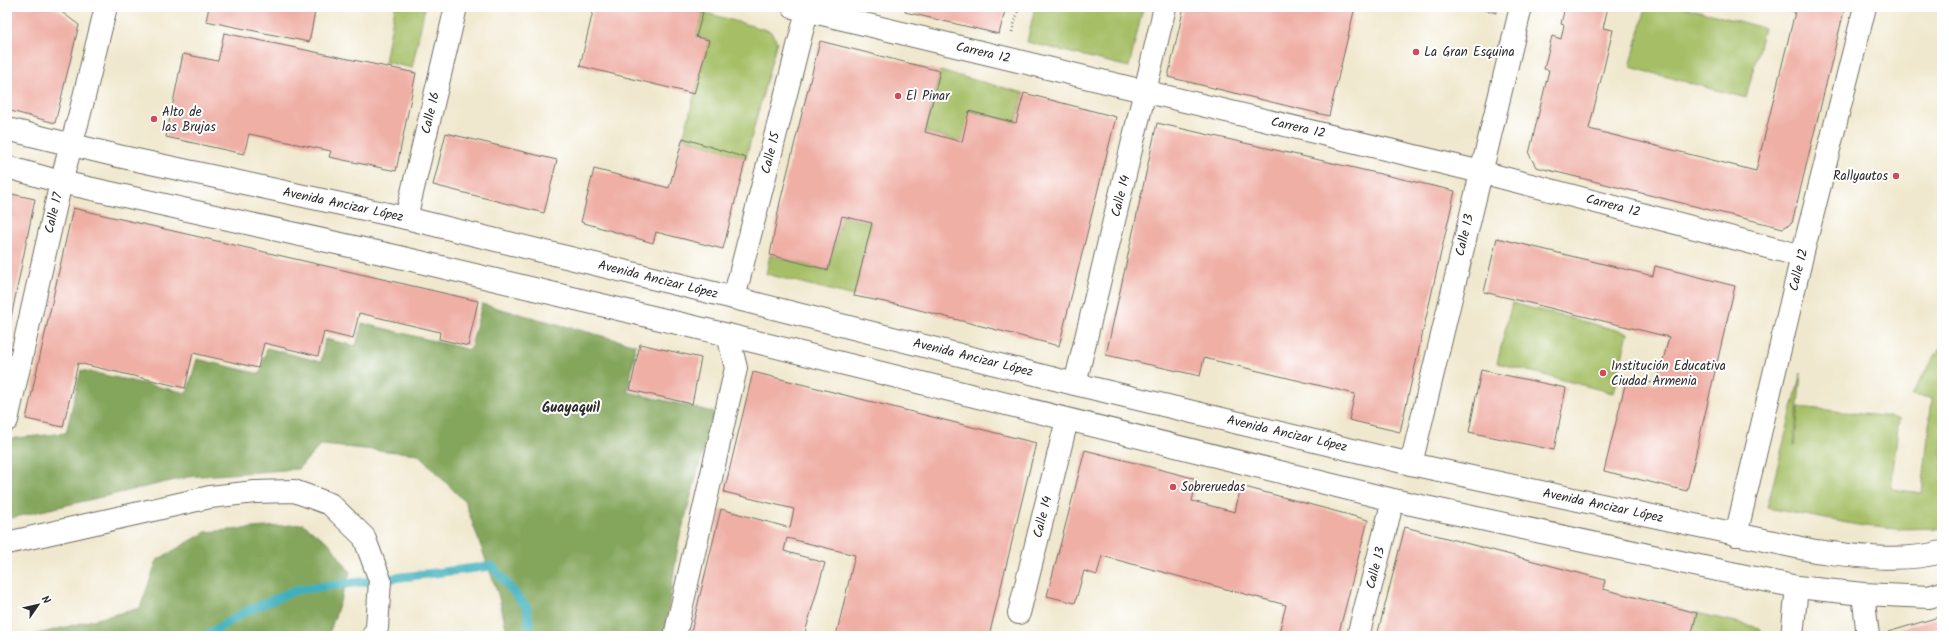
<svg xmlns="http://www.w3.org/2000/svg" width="1949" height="643" viewBox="0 0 1949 643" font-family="Kalam,sans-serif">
	<rect width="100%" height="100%" fill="#fff"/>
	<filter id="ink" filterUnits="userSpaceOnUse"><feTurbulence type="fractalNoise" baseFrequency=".025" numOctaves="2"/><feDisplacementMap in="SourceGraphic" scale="8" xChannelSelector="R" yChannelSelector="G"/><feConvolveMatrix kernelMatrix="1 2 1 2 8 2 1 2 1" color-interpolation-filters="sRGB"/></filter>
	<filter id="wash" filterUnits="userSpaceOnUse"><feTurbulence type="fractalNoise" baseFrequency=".012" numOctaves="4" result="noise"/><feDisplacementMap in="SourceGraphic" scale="16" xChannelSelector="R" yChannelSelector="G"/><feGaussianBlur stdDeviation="0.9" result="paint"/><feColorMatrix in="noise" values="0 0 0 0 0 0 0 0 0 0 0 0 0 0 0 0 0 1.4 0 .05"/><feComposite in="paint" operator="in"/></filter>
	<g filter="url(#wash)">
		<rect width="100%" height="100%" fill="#f0e8ce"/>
		<path fill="#a6bf66" stroke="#687548" d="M395 7H425L412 68 385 62Z
			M1035 7 1143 8 1129 67 1027 42Z
			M1646 7H1684L1764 28 1746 98 1630 67Z
			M703 12 770 31 777 41 746 158 683 138 709 40 696 37Z
			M940 71 1024 93 1016 123 970 111 962 142 925 132Z
			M842 216 872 223 854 296 766 274 770 255 828 270Z
			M1512 303 1628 333 1613 393 1497 363Z
			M1942 345V528L1898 529 1863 526 1767 508 1801 373 1794 446 1799 407 1899 418 1891 489 1922 493 1932 398 1911 395Z
			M1697 613 1760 628 1764 636H1691Z"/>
		<path fill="#84a65b" stroke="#586843" d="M482 304 636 345 628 392 714 412 679 540 664 636H508L498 594 465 502 418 454 321 445 298 469 188 477 7 519V439L66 433 81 370 187 393 197 359 260 374 267 348 321 362 325 339 356 346 362 323 470 350Z
			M303 524 329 543 350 572 330 631 326 636H30L140 608 157 560 206 532Z"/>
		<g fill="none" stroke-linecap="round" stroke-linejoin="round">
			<path stroke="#41b0bc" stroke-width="9" d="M205 636 245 612 296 590 492 566 527 608 531 636"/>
		</g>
		<g id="blocks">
			<path fill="#efafa5" d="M7 7H55L79 25 55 123 7 110Z
				M209 7H316L309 42 206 21Z
				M594 7H682L703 12 696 37 709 40 694 94 580 66Z
				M906 7H1006L999 34 905 12Z
				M1184 7H1355L1329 116 1168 77Z
				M1475 7H1497L1496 13Z
				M1565 7H1608L1603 28 1613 30 1589 129 1756 171 1795 12 1777 7H1845L1792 223 1783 228 1536 167 1529 154 1549 70 1544 69 1552 36 1561 39 1564 25 1561 24Z
				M224 33 416 73 396 171 329 157 331 151 249 134 244 154 166 137 183 54 218 61Z
				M820 41 940 71 925 132 962 142 969 111 1016 123 1024 93 1116 117 1059 346 900 305 854 296 872 223 842 216 828 270 770 255 780 202Z
				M1157 123 1455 191 1400 432 1349 420 1355 394 1204 358 1200 376 1106 355Z
				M446 133 557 160 544 213 433 185Z
				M683 138 746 158 723 249 656 232 653 243 581 222 594 169 669 188Z
				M7 193 35 199 8 333H7Z
				M73 208 478 301 468 346 439 339 440 332 359 313 353 339 324 332 318 356 264 343 258 368 193 353 185 388 78 363 63 427 26 419Z
				M1497 238 1653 276 1655 266 1735 286 1687 491 1604 471 1627 377 1657 384 1669 337 1484 292Z
				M640 344 701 358 692 404 630 390Z
				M1481 370 1566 388 1554 450 1469 432Z
				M753 372 1036 443 989 636H836L855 555 787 538 784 551 825 563 804 636H690L721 509 790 528 794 509 724 492Z
				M1085 450 1197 479 1192 501 1235 512 1241 486 1368 520 1338 636H1278L1286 605 1102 556 1097 575 1084 571 1075 603 1047 596Z
				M1405 527 1605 580 1603 589 1697 613 1691 636H1377Z
				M1942 616V636H1889L1888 632Z"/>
		</g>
	</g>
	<g filter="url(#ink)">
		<use href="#blocks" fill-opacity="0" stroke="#706d64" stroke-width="1"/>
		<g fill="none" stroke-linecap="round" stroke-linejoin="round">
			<g stroke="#706d64" stroke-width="24">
				<path id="minor" d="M793 7 1481 172 1802 256
					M406 218 456 7
					M734 298 808 7
					M1075 384 1165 7
					M7 420 61 182 80 113 106 7
					M1411 464 1521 7
					M1736 535 1802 256 1865 7
					M1863 594 1868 636
					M1019 613 1067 420
					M675 636 736 368 728 335
					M1358 636 1393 500
					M1792 636 1797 587"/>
			</g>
			<g stroke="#706d64" stroke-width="24">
				<path id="major" d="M7 129 118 156 406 218 734 298 1075 384 1411 464 1815 551C1857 556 1900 563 1942 552
					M7 167 61 182 395 256 728 335 1393 500 1797 587 1863 594 1929 597 1942 593
					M7 543 210 497 255 492 294 491 330 504 364 537 380 580 377 628 373 636"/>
			</g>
			<path stroke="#706d64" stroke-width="2.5" stroke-dasharray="1 3" stroke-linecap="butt" d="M1012 32 1019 7"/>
			<use href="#minor" stroke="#fff" stroke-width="22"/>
			<use href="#major" stroke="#fff" stroke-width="22"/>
		</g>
	</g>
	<g fill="#d1495b" stroke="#fff" stroke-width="1.5">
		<circle cx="1416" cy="52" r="4"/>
		<circle cx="898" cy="96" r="4"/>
		<circle cx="154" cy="119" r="4"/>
		<circle cx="1896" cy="176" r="4"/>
		<circle cx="1603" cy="373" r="4"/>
		<circle cx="1173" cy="487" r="4"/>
	</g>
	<g text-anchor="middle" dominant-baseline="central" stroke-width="4" stroke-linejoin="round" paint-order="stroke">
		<g font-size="13" fill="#2b2b2b" stroke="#fff" text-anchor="start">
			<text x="1424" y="52">La Gran Esquina</text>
			<text x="906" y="96">El Pinar</text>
			<text x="162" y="112">Alto de<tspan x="162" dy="15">las Brujas</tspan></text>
			<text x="1888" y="176" text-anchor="end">Rallyautos</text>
			<text x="1611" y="366">Institución Educativa<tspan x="1611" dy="15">Ciudad Armenia</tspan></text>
			<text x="1181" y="487">Sobreruedas</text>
		</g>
		<g font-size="13" fill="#2b2b2b" stroke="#fff">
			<text transform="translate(983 53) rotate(13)">Carrera 12</text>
			<text transform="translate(431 113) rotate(-77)">Calle 16</text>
			<text transform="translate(1298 128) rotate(13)">Carrera 12</text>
			<text transform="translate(771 153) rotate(-76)">Calle 15</text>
			<text transform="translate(1121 196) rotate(-76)">Calle 14</text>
			<text transform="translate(343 205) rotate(12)">Avenida Ancizar López</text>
			<text transform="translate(1613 206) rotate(15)">Carrera 12</text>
			<text transform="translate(54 213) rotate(-77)">Calle 17</text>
			<text transform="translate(1465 235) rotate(-77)">Calle 13</text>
			<text transform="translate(1799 270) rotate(-76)">Calle 12</text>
			<text transform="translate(658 280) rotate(14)">Avenida Ancizar López</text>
			<text transform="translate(973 358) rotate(14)">Avenida Ancizar López</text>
			<text transform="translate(1287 434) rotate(13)">Avenida Ancizar López</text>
			<text transform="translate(1603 506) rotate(12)">Avenida Ancizar López</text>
			<text transform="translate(1043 517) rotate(-76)">Calle 14</text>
			<text transform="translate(1376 568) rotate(-76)">Calle 13</text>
		</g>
		<g font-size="14" font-weight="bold" fill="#2b2b2b" stroke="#fff">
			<text x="571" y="408">Guayaquil</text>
		</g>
	</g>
	<rect width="1949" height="643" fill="none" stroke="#fff" stroke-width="24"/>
	<g transform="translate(38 605) rotate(56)" stroke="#ffffff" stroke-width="3" paint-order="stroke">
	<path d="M0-3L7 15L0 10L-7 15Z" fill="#2b2b2b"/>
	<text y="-6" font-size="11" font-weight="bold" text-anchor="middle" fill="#2b2b2b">N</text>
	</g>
</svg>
